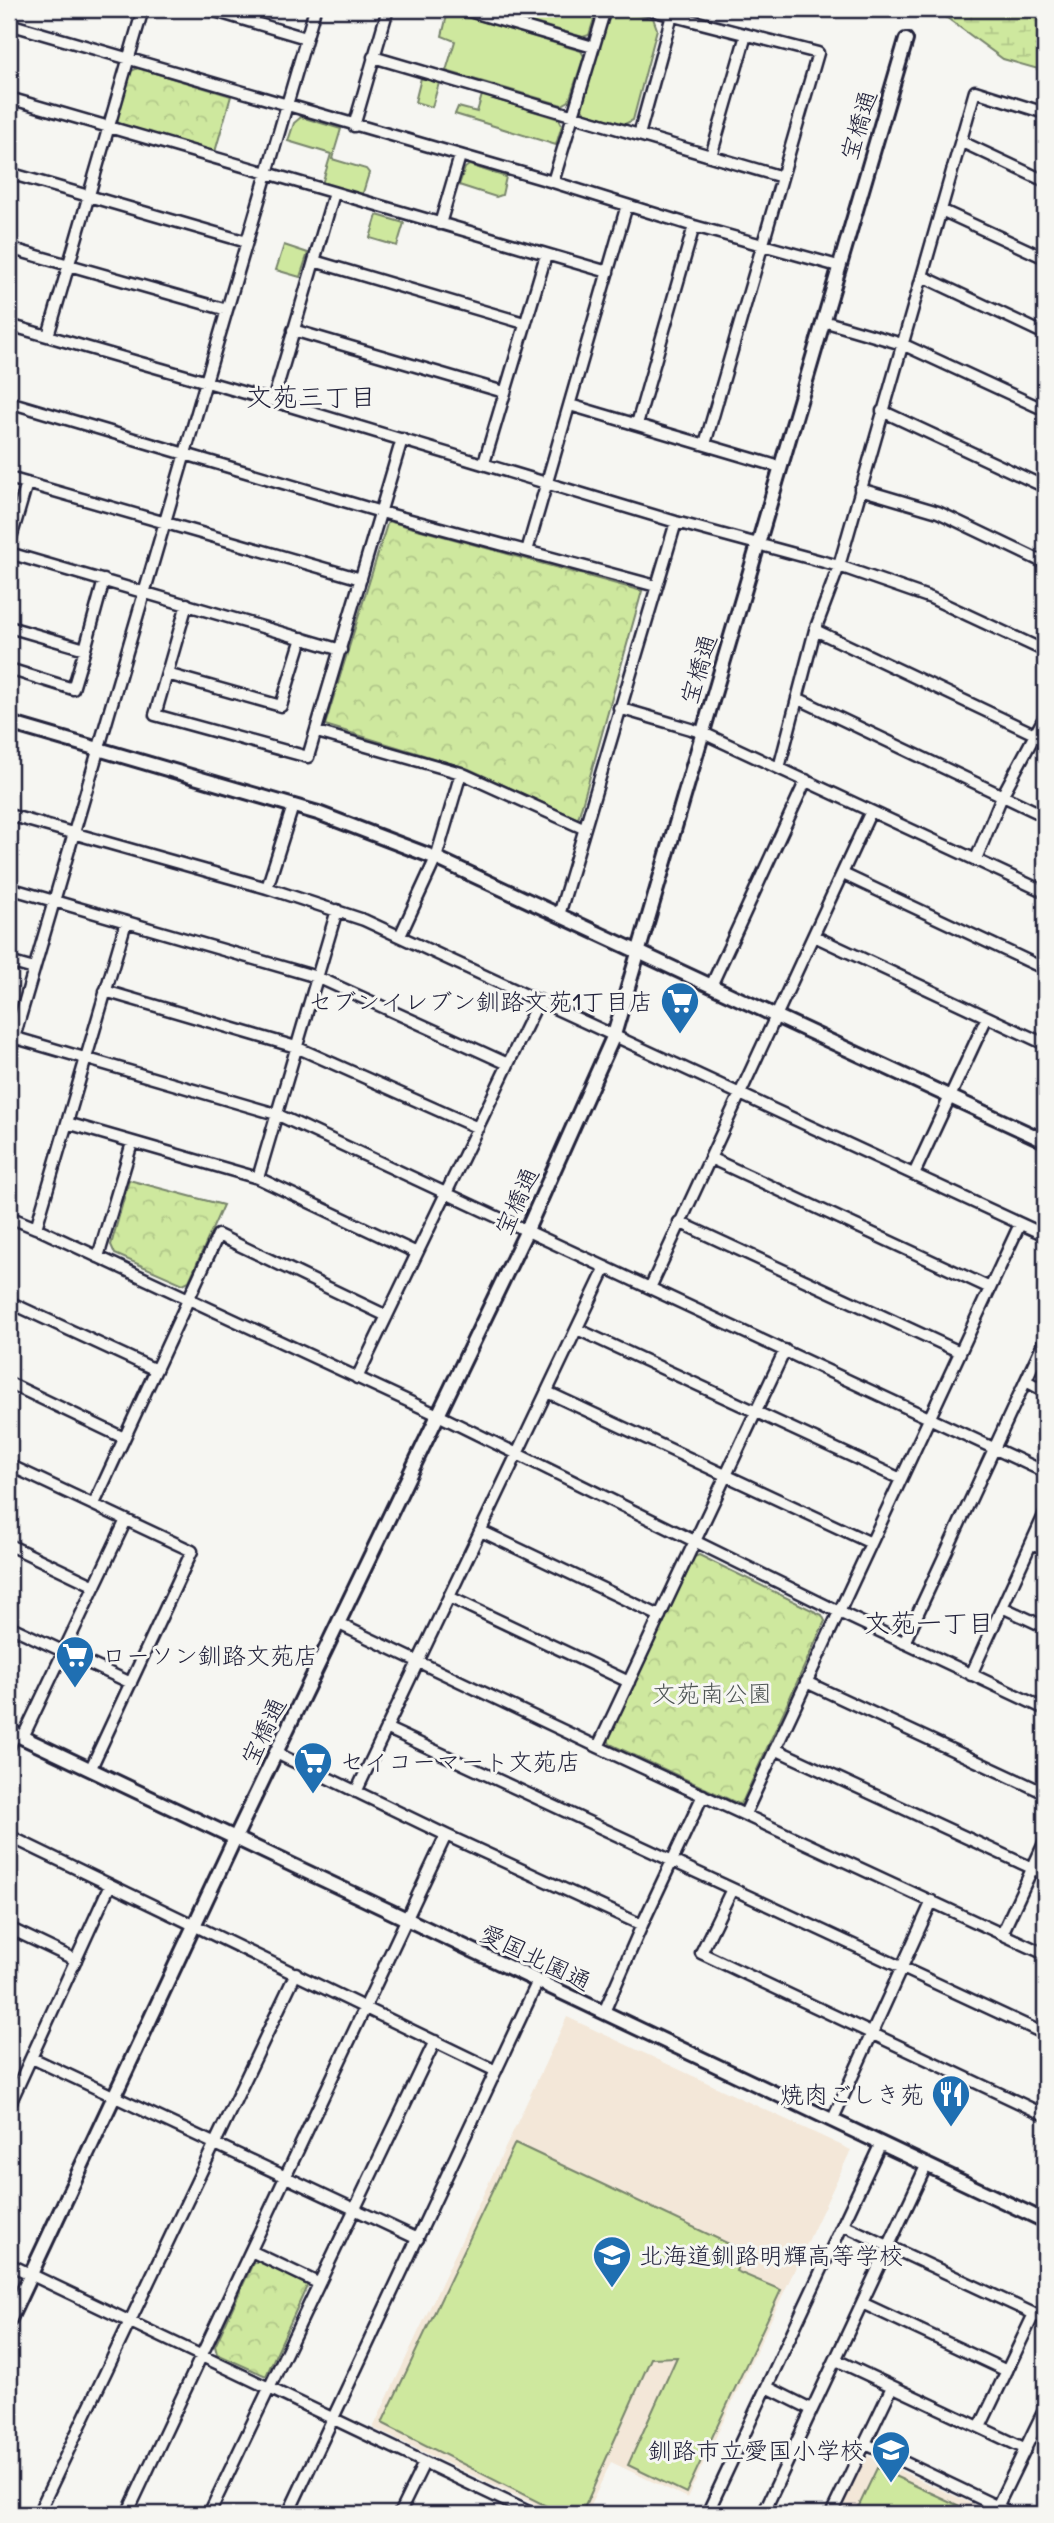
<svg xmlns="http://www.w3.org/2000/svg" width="1054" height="2523" viewBox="0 0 1054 2523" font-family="'Patrick Hand','Klee One',sans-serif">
	<defs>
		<pattern id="forest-crowns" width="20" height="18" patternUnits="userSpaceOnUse" patternTransform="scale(1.75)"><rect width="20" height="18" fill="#cee89e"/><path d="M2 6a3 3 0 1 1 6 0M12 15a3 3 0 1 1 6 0" fill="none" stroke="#b1c789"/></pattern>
		<pattern id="wetland-marsh" width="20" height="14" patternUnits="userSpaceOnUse" patternTransform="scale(1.75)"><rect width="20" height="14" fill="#cee89e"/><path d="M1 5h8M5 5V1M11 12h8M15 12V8" fill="none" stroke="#b1c789"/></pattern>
	</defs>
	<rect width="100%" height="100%" fill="#f6f6f2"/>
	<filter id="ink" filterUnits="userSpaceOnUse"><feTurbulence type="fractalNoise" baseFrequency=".0143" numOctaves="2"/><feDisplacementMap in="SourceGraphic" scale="14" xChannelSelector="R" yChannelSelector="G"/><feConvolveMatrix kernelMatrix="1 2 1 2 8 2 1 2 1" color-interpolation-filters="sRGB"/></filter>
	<g filter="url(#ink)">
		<path fill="#f3e7d8" d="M567 2017 851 2150 687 2498 611 2462 586 2514H555L373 2428Z
			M866 2455 994 2514H839Z"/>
		<path fill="#cee89e" stroke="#78856c" stroke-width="2" d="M487 9H597L589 35 583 37Z
			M610 9 653 18 657 29 633 120 625 124 585 113 581 107Z
			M448 11 581 51 584 56 569 101 562 105 446 71 455 41 442 36Z
			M421 78 439 83 432 107 415 102Z
			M482 95 559 119 562 125 556 145 455 114 458 107 477 112Z
			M301 117 341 129 332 159 366 169 369 173 362 196 322 184 331 154 288 141 294 123Z
			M469 165 506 177 502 195 496 197 459 185 465 168Z
			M377 215 404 223 397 246 370 238Z
			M284 245 308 253 300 277 276 270Z
			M515 2143 744 2251 736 2271 781 2290 686 2493 628 2465 677 2357 651 2358 582 2513 562 2514 382 2423Z
			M877 2468 977 2514H855Z"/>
		<path fill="url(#forest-crowns)" stroke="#78856c" stroke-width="2" d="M138 68 231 96 215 152 120 124 116 118 131 71Z
			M388 521 642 591 578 819 469 769 325 725Z
			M129 1180 223 1205 189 1281 183 1284 115 1254 111 1245Z
			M699 1555 822 1615 825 1621 741 1805 610 1744 608 1739 694 1557Z
			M260 2261 308 2284 266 2376 217 2354 215 2346 253 2263Z"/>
		<path fill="url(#wetland-marsh)" stroke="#78856c" stroke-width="2" d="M931 9H1045V71L1003 59 943 15Z"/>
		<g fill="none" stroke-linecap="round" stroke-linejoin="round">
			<g stroke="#22223b" stroke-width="15">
				<path id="minor" d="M208 9 306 38
					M462 9 593 47
					M647 9 818 53 705 444
					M9 24 553 182 694 226 838 266
					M373 57 782 177
					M9 98 608 272
					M354 126 388 9
					M639 135 672 15
					M962 142 1045 181
					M711 156 746 35
					M9 173 247 242
					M553 182 605 9
					M941 210 1045 258
					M440 224 460 156
					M9 248 227 310
					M314 261 524 323
					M922 276 1045 334
					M823 321 902 344 1045 410
					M9 325 273 401 676 522 839 566 931 598 1045 651
					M293 330 504 392
					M48 336 143 9
					M273 401 334 193
					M9 402 381 512 656 586
					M570 405 780 467
					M882 411 1045 487
					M637 424 694 226
					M484 463 546 255
					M9 478 361 579
					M860 489 938 512 1045 563
					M9 545 27 483
					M527 551 627 205
					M9 553 341 650
					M187 604 155 715 308 757 402 439
					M9 627 85 649 73 689 9 669
					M815 630 1045 739
					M85 649 104 580
					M167 674 281 706 302 638
					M797 698 1045 816
					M619 708 701 732 1045 892
					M317 732 461 773 583 828
					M779 768 815 630 839 566 975 91 1045 113
					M9 815 267 888 364 920 1045 1235
					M976 859 1002 796 1045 716
					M843 874 1045 969
					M9 888 317 977 508 1064
					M267 888 293 806
					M559 915 676 522
					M400 936 436 858 461 773
					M814 936 1045 1044
					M9 962 34 969
					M711 986 806 780
					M105 991 296 1047 478 1128
					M9 1036 276 1114 1045 1472
					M9 1055 315 9
					M67 1123 258 1178 417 1253
					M710 1158 990 1288
					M914 1174 987 1017
					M258 1178 337 910
					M9 1217 36 1228 438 1415 839 1612 1045 1709
					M679 1222 960 1352
					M36 1228 126 922
					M98 1257 132 1143
					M650 1288 871 811
					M9 1302 156 1370
					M9 1320 13 1304
					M577 1329 901 1479
					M357 1378 539 1000
					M1026 1381 1045 1391
					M9 1383 124 1438
					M547 1392 871 1543
					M9 1465 192 1551 91 1768
					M94 1504 218 1235 387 1316
					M481 1531 660 1616
					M1032 1543 1045 1549
					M9 1545 95 1586
					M449 1597 629 1682
					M1002 1607 1045 1627
					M339 1624 598 1747 1045 1954
					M9 1626 131 1683
					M904 1643 1045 1339
					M971 1675 1045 1513
					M806 1682 1045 1793
					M386 1728 1045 2034
					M23 1737 126 1520
					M598 1747 785 1350
					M9 1748 15 1734
					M775 1749 1045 1874
					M276 1753 446 1835 642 1925
					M356 1792 606 1267
					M745 1814 1020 1224
					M9 1836 496 2071
					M732 1889 701 1953 1045 2115
					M9 1928 76 1960
					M1002 1934 1045 1841
					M604 2012 642 1925 703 1795
					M32 2058 418 2239
					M9 2106 110 1885
					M832 2121 932 1901
					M843 2225 1045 2319
					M251 2251 318 2283
					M9 2264 533 2514
					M862 2303 1007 2371
					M836 2360 1026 2449
					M767 2387 811 2409
					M980 2427 1034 2314
					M866 2444 1013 2514
					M997 2507 1045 2408
					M38 2514 296 1973
					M127 2514 446 1835
					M209 2514 435 2041
					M288 2514 538 1981
					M399 2514 424 2463
					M707 2514 881 2143
					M763 2514 927 2164
					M831 2514 892 2387"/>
			</g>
			<g stroke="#22223b" stroke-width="18">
				<path id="tertiary" d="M9 723 318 813 436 858 1045 1141
					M9 1731 1045 2221
					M9 2321 235 1838 527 1230 614 1035 906 40"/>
			</g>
			<use href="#minor" stroke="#f6f6f2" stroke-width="10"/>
			<use href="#tertiary" stroke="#f6f6f2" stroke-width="12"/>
		</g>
	</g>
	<defs>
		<g id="supermarket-pin" transform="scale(2.0125)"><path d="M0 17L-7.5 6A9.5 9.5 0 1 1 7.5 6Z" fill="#1f6fb2" stroke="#f6f6f2"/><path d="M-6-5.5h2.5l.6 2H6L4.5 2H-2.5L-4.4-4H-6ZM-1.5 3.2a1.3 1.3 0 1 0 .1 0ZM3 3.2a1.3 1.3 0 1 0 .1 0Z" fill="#fff"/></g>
		<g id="restaurant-pin" transform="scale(2.0125)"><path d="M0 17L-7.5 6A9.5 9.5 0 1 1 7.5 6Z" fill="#1f6fb2" stroke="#f6f6f2"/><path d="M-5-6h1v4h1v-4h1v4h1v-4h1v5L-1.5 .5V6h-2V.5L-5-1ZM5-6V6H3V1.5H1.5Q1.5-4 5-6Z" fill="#fff"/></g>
		<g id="school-pin" transform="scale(2.0125)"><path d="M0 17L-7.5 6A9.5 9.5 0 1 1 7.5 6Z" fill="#1f6fb2" stroke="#f6f6f2"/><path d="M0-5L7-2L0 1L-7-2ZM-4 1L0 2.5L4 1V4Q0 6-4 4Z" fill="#fff"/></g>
	</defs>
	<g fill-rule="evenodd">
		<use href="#supermarket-pin" x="680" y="1001"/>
		<use href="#supermarket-pin" x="75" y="1655"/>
		<use href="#supermarket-pin" x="313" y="1761"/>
		<use href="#restaurant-pin" x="951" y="2094"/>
		<use href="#school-pin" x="612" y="2255"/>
		<use href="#school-pin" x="891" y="2450"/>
	</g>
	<g text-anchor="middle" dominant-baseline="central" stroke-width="6" stroke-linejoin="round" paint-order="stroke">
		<g font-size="24" fill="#22223b" stroke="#f6f6f2">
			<text transform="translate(858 125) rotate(-73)">宝橋通</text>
			<text transform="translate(698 669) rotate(-73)">宝橋通</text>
			<text transform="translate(516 1201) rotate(-65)">宝橋通</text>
			<text transform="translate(263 1731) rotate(-64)">宝橋通</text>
			<text transform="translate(536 1957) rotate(26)">愛国北園通</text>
		</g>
		<g font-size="24" fill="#22223b" stroke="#f6f6f2" text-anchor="end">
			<text x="653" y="1001">セブンイレブン釧路文苑1丁目店</text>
			<text x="102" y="1655" text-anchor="start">ローソン釧路文苑店</text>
			<text x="340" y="1761" text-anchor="start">セイコーマート文苑店</text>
			<text x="924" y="2094">焼肉ごしき苑</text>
			<text x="639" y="2255" text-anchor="start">北海道釧路明輝高等学校</text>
			<text x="864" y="2450">釧路市立愛国小学校</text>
		</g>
		<g font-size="24" fill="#4d5454" stroke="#f6f6f2">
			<text x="712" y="1693">文苑南公園</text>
		</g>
		<g font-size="26" fill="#22223b" stroke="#f6f6f2">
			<text x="311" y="396">文苑三丁目</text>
			<text x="929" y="1622">文苑一丁目</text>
		</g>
	</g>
	<rect width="1054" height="2523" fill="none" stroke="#f6f6f2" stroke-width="35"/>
	<rect x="18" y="18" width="1019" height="2488" fill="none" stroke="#22223b" stroke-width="2.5" filter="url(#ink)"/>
</svg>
